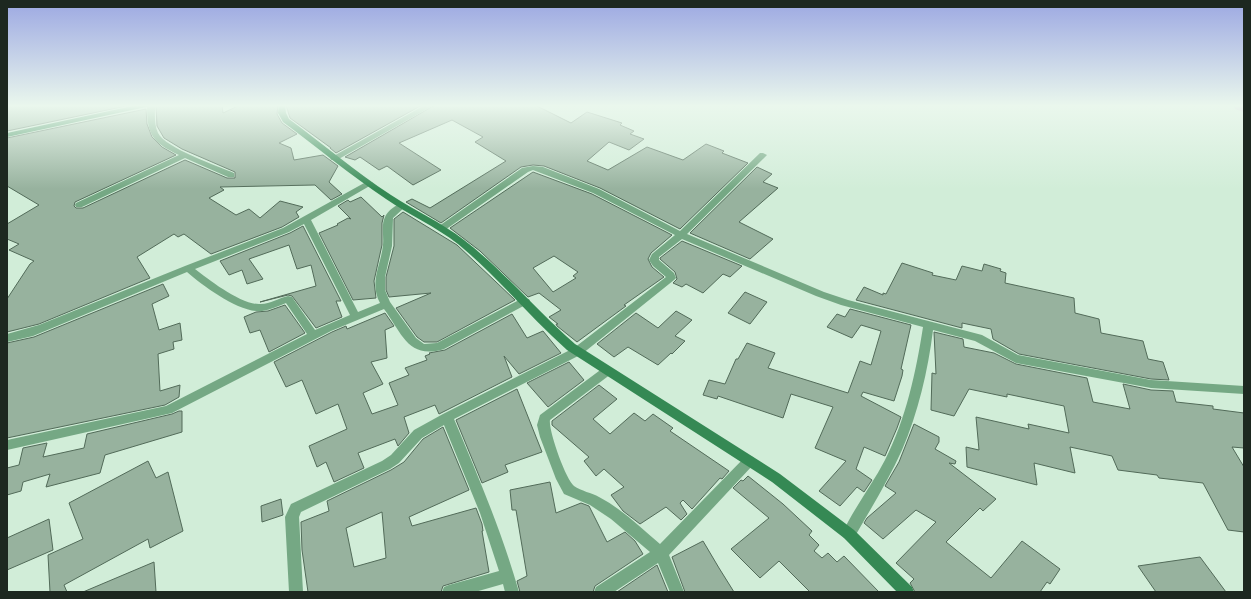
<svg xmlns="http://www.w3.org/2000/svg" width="1251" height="599" viewBox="0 0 1251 599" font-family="Inter,sans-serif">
	<rect width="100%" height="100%" fill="#d1edd8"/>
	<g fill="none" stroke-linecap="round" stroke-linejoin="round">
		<path fill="#cb96da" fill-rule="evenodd" d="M1233 105H1244V112L1235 109Z"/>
	</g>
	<path fill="#97b29e" stroke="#526b59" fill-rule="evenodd" d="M7 105H131L7 131Z
		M156 105H222L223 113 240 105H278L277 114 282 123 297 134 279 143 291 148 294 160 323 155 338 166 329 182 342 194 331 200 315 185 220 187 224 190 209 198 236 215 249 209 260 218 280 201 303 207 296 212 299 217 282 227 211 254 184 234 178 237 174 234 137 257 150 278 39 324 7 332V299L30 264 34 261 9 250 19 244 7 239V224L39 205 7 186V138L146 109 147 124 152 137 162 147 176 155 75 202 74 206 76 208H83L185 160 227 178H235V172L182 149 164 138 157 126Z
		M286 105H422L336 153 330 148H331L290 118Z
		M435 105H535L571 123 587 112 622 123 620 125 634 131 630 134 644 139 629 150 609 142 587 161 608 170 647 147 683 160 706 144 724 151 722 153 748 163 680 229 600 188 544 166 533 165 521 167 441 223 406 202 412 199 430 208 506 161 475 142 483 137 452 120 399 143 441 170 413 185 387 166 379 170 360 157 355 160 345 157Z
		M757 167 772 174 763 182 778 188 739 222 773 239 750 259 690 233Z
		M533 172 592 194 672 235 651 253 648 259 652 267 664 277 624 305 626 306 577 342 557 326 556 324H558L549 317 561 310 539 293 528 297 480 251 450 228ZM554 256 578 272 573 276 576 278 553 292 533 268Z
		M361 197 382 217 384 215 382 223V245L374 281 376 298 353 300 319 233 338 225 337 224 348 218 351 219 338 206 348 200 350 202Z
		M403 212 457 245 515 300 437 342H424L417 337 396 308 431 293 389 297 386 290V277L394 246V219Z
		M303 226 341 301H336L342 317 316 328 292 296 288 295 260 302 316 286 311 265 297 269 289 245 249 259 263 279 247 284 242 270 229 275 220 261 290 233Z
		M682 241 742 266 730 277 723 274 703 293 686 284 682 287 673 283 677 279 675 272 660 259V258Z
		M902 263 933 273 932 275 956 280 962 266 982 271 984 264 1001 269 1000 271 1006 273 1005 283 1074 298 1075 313 1099 319 1101 333 1143 341 1148 359 1163 362 1169 380 1151 379 1019 354 993 339 991 329 962 323V328L856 300 864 287 883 295V293L886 294Z
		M163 284 169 296 152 304 159 330 180 323 182 340 173 342 174 349 158 354 160 391 180 385 179 397 165 405 7 438V343L34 337Z
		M745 292 767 302 750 324 728 313Z
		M285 305 305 333 269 352 260 330 250 333 244 317 256 312 268 311Z
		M850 309 911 325 901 369 903 370 902 376 894 401 863 392 861 396 901 417 897 428 885 456 864 447 856 469 872 480 864 492 857 487 840 506 819 491 846 461 815 448 833 407 791 394 783 418 718 396 717 399 703 395 709 380 725 384 736 359H738L747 343 775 353 768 368 848 393 860 361 871 365 881 331 861 325 852 338 827 327 837 314 845 317Z
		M676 311 692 320 675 336 685 341 672 354 671 353 658 365 628 347 614 357 597 344 636 313 658 328Z
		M385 313 394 326 385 330 387 358 371 362 383 384 363 393 372 414 398 405 389 383 409 375 405 368 427 360 425 356 430 354 429 353 445 350 512 314 527 338 543 331 561 353 519 374 504 356 512 377 439 414 435 405 404 417 409 433 398 446 395 439 358 453 364 468 334 482 326 462 317 467 309 446 347 429 338 404 316 414 302 380 286 387 274 362 332 332 346 326 347 329Z
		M934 332 963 339 964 347 994 353 1016 364 1087 378 1093 402 1130 409 1123 384 1151 390 1173 391 1176 402 1213 406V409L1244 413V448L1232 447 1244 467V532L1228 530 1203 483 1159 478 1157 475 1118 470 1112 456 1070 447 1075 473 1034 463 1037 485 967 467 966 447 979 450 976 417 1029 429 1028 424 1069 433 1064 406 1007 394V397L969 389 954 416 931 410 932 373 936 374Z
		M569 362 584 380 548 407 527 383Z
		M599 385 617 399 593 419 610 434 634 413 645 421 653 414 673 428 670 431 729 471 722 479 720 478 692 509 683 500 680 503 687 514 681 520 666 507 640 524 623 511 611 495 624 487 604 469 596 476 584 461 589 457 552 425V421Z
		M517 389 542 452 505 465 508 472 482 483 456 420Z
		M179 411H182V432L105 455 100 473 46 487 50 474 23 482 21 491 7 495V468L19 465 23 448 47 443 43 457 84 448 87 434 172 414Z
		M914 424 939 437V442L935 449 956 461 955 464 949 463 996 499 983 511 980 508 946 542 991 578 1022 541 1060 569 1050 584 1047 582 1040 592H915L910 583 914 579 896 563 936 522 916 510 883 539 864 523 867 518 896 493 885 486 899 462Z
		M443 427 469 490 409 517 412 526 476 508 482 524 483 531H482L489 572 443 586 441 592H308L302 550 301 522 329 511 327 501 391 470 404 462 423 439ZM382 512 386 558 354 567 346 528Z
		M148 461 156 478 168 472 183 531 150 548 148 539 64 585 67 592H50L48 555 83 539 69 503Z
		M748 476 783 504 812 531 809 535 819 545 814 551 822 558 828 553 837 562 844 556 879 592H810L779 561 760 578 731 549 769 518 733 488 741 480 743 481Z
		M550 482 556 513 581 503 589 506 607 542 625 532 635 541 643 554 595 586 593 592H520L517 581 527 576 516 510H512L510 490Z
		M281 499 283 515 262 522 261 506Z
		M49 519 53 550 7 570V538Z
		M703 541 719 568 734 592H685L672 557Z
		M1200 557 1226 592H1156L1138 566Z
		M154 562 156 592H83Z
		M657 565 668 592H617Z"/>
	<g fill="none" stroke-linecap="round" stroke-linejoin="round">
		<path fill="#75a884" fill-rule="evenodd" d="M147 105H155C155 114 154 125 158 133 165 148 218 166 234 173V177H228L185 158 82 207H76L75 205 76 203 179 155C152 142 147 135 147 105Z
			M425 105H434L337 160H331L330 158Z
			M760 153H763L767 155 687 234 824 292 848 300 982 335 1018 355 1151 380 1244 386V394L1151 388 1016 363 975 341 933 330C928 371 918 413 902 450 888 481 870 510 854 538L849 540 844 538 842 534C854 508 872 485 885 460 906 419 916 372 923 327L841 305 816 296 682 239 659 257V260L674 273 676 278 674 280 582 354 454 419C478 476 502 532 519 592H505L503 584 475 592H442L444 587 449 585 499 571 480 513 444 425 422 438 399 463 390 469 301 512 299 517 303 592H289L285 517 291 504 382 461 391 455 414 430 443 414 574 348 666 277 653 266 649 260 652 254 675 235 593 193 533 170 528 172 445 230H439L438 228 439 226 522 168 533 166 543 167 599 189 680 231Z
			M366 182H372L373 184 311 220 358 312 380 303C369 283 381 265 383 245 384 236 381 225 385 217 388 210 396 205 402 203L406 206 393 218 392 246 385 277V290L390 302 416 338 424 344 437 343 521 299H529L530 301 529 303 444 349C408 360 402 333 384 309L331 331 172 413 7 450V440L166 406 307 334 286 303C278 306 270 310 262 311 241 314 203 286 187 272L33 336 7 342V334L39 325 185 266 283 228ZM304 224 350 315 315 330 292 297 288 296C279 298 270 304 261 304 243 306 209 280 195 269L289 232Z
			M607 367 611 368 613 371 611 374 550 420C548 430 566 480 574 486 581 491 592 493 599 497 622 509 641 528 660 544L745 457 749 456 753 457 755 461 753 465 669 555 684 592H670L658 563 614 592H594L596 587 650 552 611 519 590 505 564 494 556 479 540 437 537 425 540 415 603 368Z"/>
		<path fill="#358954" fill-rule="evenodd" d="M137 105H150L146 107 7 137V133Z
			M279 105H285L286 113 289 119C323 144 356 172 391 195 415 211 441 222 464 240 504 271 537 311 575 344L780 474 854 530 912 587 914 592H897L844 538 772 482 567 350C529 316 497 276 458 244 435 226 409 215 386 199 350 175 317 147 283 122L278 113Z"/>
	</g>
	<linearGradient id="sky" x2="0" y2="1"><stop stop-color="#9ca8e2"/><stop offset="0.56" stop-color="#eaf7ed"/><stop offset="1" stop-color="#eaf7ed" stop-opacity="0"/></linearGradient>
	<rect width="1251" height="189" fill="url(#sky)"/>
	<rect width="1251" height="599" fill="none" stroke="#1d2820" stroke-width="16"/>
</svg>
